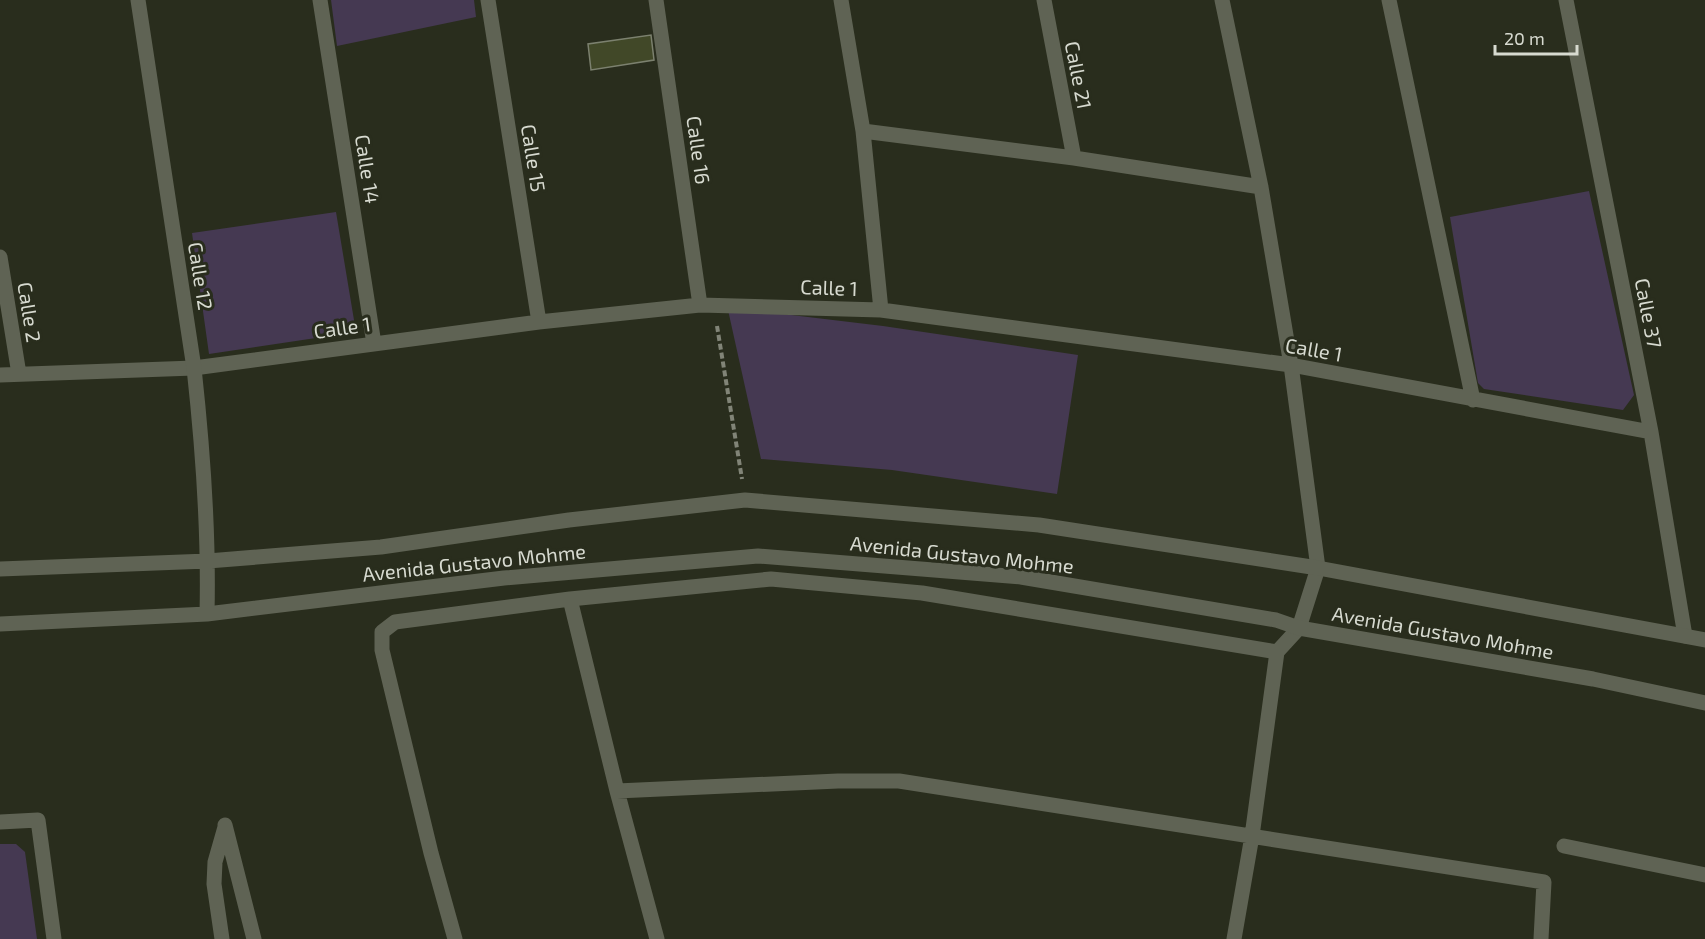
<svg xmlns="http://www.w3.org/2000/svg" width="1705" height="939" viewBox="0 0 1705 939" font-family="'Exo 2',sans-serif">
	<rect width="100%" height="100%" fill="#292d1d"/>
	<path fill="#453952" d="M331 0H474L476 17 337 46Z
		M1589 191 1634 395 1623 410 1484 389 1478 383 1450 217Z
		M336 212 356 332 209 354 192 233Z
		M728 310H749L883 326 1078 355 1057 494 892 470 761 459Z
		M0 844H16L25 852 37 939H0Z"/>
	<path fill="#414828" stroke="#7c816f" stroke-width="1.5" d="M651 35 654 60 591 70 588 44Z"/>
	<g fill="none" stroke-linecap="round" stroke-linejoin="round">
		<path stroke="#818477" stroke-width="4" stroke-dasharray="6 3" stroke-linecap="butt" d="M717 326 742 479"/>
		<path stroke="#5f6354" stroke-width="15" d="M320 0 374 344
			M488 0 539 322
			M656 0 700 305
			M841 0 863 131 881 310
			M1044 0 1074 158
			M1222 0 1261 187 1291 365 1318 568 1299 628 1277 652 1252 836 1234 939
			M1389 0 1473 400
			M1566 0 1651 432 1685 636
			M863 131 1074 158 1261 187
			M0 257 19 374
			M0 375 194 368 539 322 700 305 881 310 1291 365 1651 432
			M570 599 617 791 657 939
			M617 791 838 781H899L1544 882 1541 939
			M0 822 38 820 54 939
			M225 825 254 939
			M1564 846 1705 875
			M222 939 214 884 215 862 225 827
			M455 939 431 853 382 650V632L395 622 570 599 771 579 922 593 1277 652"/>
		<path stroke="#5f6354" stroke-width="15" d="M138 0 194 368C203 450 209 532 207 614
			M0 569 208 561 381 547 569 520 745 500 1039 525 1318 568 1705 640
			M0 624 207 614 504 578 758 556 1021 577 1276 620 1299 628 1593 679 1705 703"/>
	</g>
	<g text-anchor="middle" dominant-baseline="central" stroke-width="6" stroke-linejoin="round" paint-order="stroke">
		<g font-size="20" fill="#d7dad0" stroke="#292d1d">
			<text transform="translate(1079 75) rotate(79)">Calle 21</text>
			<text transform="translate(699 150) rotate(82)">Calle 16</text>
			<text transform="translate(534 158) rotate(81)">Calle 15</text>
			<text transform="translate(368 169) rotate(81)">Calle 14</text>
			<text transform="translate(201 276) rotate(81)">Calle 12</text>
			<text transform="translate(829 287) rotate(2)">Calle 1</text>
			<text transform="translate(30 312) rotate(81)">Calle 2</text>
			<text transform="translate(1649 313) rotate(79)">Calle 37</text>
			<text transform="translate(342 327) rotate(-8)">Calle 1</text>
			<text transform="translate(1314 349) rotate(10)">Calle 1</text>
			<text transform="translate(962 554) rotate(6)">Avenida Gustavo Mohme</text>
			<text transform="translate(474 562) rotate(-6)">Avenida Gustavo Mohme</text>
			<text transform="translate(1443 632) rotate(10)">Avenida Gustavo Mohme</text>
		</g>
	</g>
	<path d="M1495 45v9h82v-9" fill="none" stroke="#d7dad0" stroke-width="3"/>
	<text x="1504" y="45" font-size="18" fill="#d7dad0" stroke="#292d1d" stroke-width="4.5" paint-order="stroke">20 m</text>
</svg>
